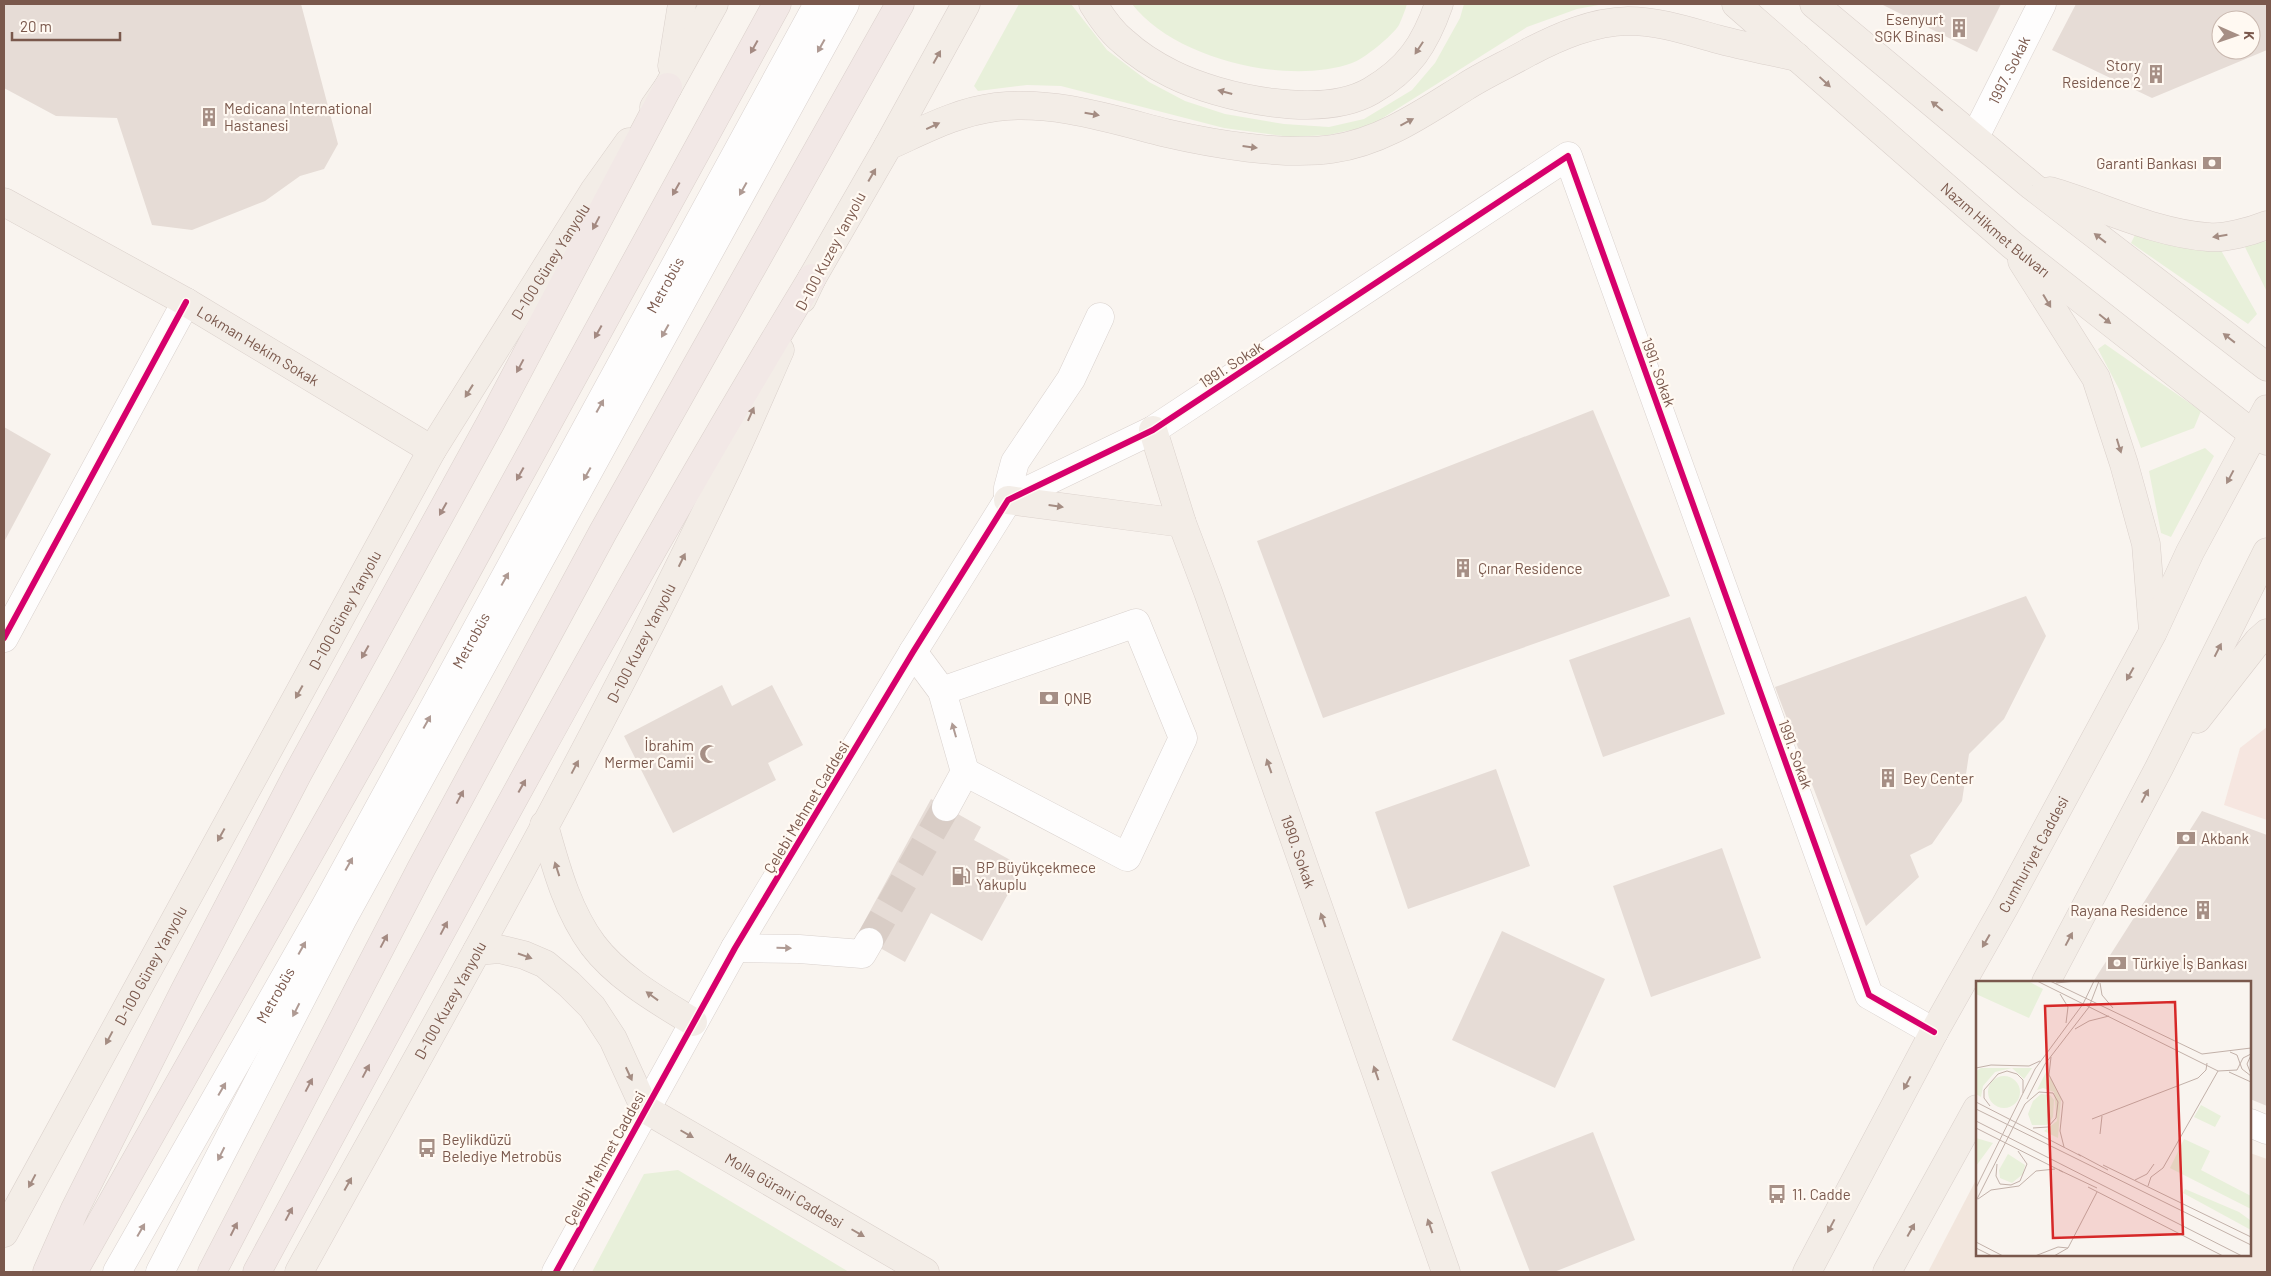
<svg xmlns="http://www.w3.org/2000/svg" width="2271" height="1276" viewBox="0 0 2271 1276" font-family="Barlow,sans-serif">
	<rect width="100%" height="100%" fill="#f9f4ef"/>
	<path fill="#f2e6dd" d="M2250 1153 2267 1159V1272H1928L1977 1178V1255H2250Z"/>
	<path fill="#f6e6e0" d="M2267 727V820L2224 805 2240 748Z"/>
	<path fill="#e8f0da" d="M1019 4H1071L1107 50 1149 82 1185 101 1225 114 1284 124 1329 127 1364 119 1412 90 1435 63 1460 18 1464 4H1604L1577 9 1527 27 1370 126 1328 135 1290 137 1224 128 1061 86 1027 85 978 91 974 86Z
		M1132 4H1407C1405 11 1402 18 1399 25 1392 36 1364 59 1352 63 1288 86 1174 59 1132 4Z
		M2137 231 2218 245 2257 314 2248 324 2131 243Z
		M2267 241V292L2244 245Z
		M2105 344 2201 411 2194 428 2141 448 2120 391 2098 349Z
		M2205 448 2214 456 2171 537 2161 533 2149 471Z
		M678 1170 849 1272H592L644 1174Z"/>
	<path fill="#e6dcd6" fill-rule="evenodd" d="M4 4H301L338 144 324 169 300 176 265 201 192 230 152 225 117 118 56 116 4 88Z
		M1881 4H2001L1977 52Z
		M2076 4H2267V50L2152 98 2052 50ZM2221 20H2251V50H2221Z
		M1593 410 1670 596 1323 718 1257 541Z
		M4 427 51 454 4 542Z
		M2026 596 2046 636 2004 719 1969 754 1962 801 1932 844 1910 855 1919 877 1866 926 1775 687Z
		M1690 617 1725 714 1603 757 1569 660Z
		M722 685 732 706 772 685 803 745 768 763 776 780 673 833 624 736Z
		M1496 769 1530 866 1408 909 1375 812Z
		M931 799 981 827 974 840 1023 867 982 941 931 913 905 962 857 935Z
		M2202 811 2267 835V1106L2250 1099V982H2093Z
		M1722 848 1761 958 1651 997 1613 886Z
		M1502 931 1605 979 1555 1088 1452 1040Z
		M1593 1132 1635 1240 1554 1272H1530L1491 1172Z"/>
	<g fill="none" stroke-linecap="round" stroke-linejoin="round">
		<path stroke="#d9cdc6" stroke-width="28" stroke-dasharray="28 14" stroke-linecap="butt" d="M869 942 946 807"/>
		<g stroke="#d9d1cd" stroke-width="29">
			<g id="minor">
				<path id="s1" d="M1975 137 2042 4"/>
				<path d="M1008 500V488L1015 462 1071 379 1100 317"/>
				<path d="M4 638 186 302"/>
				<path d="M913 652 942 691 965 772 946 807"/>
				<path d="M942 691 1136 623 1183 738 1127 857 965 772"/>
				<path d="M735 948 799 949 862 954 869 942"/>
				<path d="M2250 1123 2267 1130"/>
				<path id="s2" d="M117 1272 325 907 818 4"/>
				<path d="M160 1272 342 920 845 4"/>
				<path d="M556 1272 735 948 913 652 1008 500 1153 430 1568 156 1869 995 1934 1032"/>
			</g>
		</g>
		<g stroke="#dad0cb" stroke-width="29">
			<g id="major">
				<path d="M1093 4C1101 17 1111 32 1124 42 1137 54 1156 66 1172 74 1220 98 1321 120 1371 91 1409 69 1425 44 1439 4"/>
				<path id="s3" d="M1736 4 2012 245 2253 434 2267 441"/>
				<path d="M1814 4 2032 186 2267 367"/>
				<path d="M672 66 682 4"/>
				<path d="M654 107 668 87 714 4"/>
				<path d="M888 146C924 130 957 112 996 107 1053 100 1111 119 1166 133 1213 144 1284 156 1332 149 1382 142 1423 113 1465 87 1485 74 1508 64 1529 52 1560 36 1592 22 1628 21 1659 21 1688 31 1717 39 1743 46 1770 51 1797 57"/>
				<path d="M2050 191C2102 206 2153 233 2208 237 2224 239 2252 231 2267 225"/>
				<path id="s4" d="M4 202 186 302 432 450"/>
				<path d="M2022 261 2096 378 2124 464 2146 544 2153 631"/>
				<path d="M802 299 812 278 888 146 966 4"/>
				<path id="s5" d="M1153 430 1182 523 1208 592 1446 1272"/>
				<path d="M1008 500 1182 523"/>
				<path d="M2197 719 2258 641 2267 633"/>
				<path d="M544 825C556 867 567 910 593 945 618 978 659 1001 693 1022"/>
				<path id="s6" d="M477 951 499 949 524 955 545 964 569 984 592 1007 613 1039 645 1109 925 1272"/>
				<path d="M2046 982 2159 768 2267 552"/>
				<path id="s7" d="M4 1233 432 450 594 191 629 142"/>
				<path id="s8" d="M299 1272C444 1010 593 749 722 479 743 436 761 393 780 350"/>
				<path id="s9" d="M1807 1272 1934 1032 2005 906 2153 632 2190 552 2267 409"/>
				<path d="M1887 1272 1977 1109"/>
			</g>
		</g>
		<g stroke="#dad0cb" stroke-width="29">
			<path id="highway" d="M47 1272 75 1209 184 992 298 773 491 422 668 87
				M73 1272 402 689 777 4
				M212 1272 421 869 603 532 900 4
				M257 1272C438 938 615 602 812 278"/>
		</g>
		<use href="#minor" stroke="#fefdfd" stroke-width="28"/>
		<use href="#major" stroke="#f3ede7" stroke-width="28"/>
		<use href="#highway" stroke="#f2e8e6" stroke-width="28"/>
		<g stroke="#fff9f2" stroke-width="9">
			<path id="cycleway" d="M4 638 186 302
				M556 1272 735 948 913 652 1008 500 1153 430 1568 156 1869 995 1934 1032"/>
		</g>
		<use href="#cycleway" stroke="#d6006c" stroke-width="6"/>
	</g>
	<defs><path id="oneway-solid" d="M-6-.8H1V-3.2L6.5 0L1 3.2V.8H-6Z" transform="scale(1.25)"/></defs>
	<g fill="#af9a93">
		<use href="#oneway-solid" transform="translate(821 46) rotate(119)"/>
		<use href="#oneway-solid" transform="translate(743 189) rotate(119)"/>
		<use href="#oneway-solid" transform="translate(665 331) rotate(119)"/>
		<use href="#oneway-solid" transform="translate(600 406) rotate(-61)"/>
		<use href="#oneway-solid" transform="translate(587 474) rotate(119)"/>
		<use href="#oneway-solid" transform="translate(505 579) rotate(-61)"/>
		<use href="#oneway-solid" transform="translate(427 722) rotate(-61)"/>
		<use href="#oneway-solid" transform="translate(954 730) rotate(-106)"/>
		<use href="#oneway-solid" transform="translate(349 864) rotate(-61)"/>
		<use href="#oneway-solid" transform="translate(302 948) rotate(-61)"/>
		<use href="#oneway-solid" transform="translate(784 948) rotate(1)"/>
		<use href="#oneway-solid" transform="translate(296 1010) rotate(117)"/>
		<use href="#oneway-solid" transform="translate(222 1089) rotate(-60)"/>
		<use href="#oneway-solid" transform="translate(221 1154) rotate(117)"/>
		<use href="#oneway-solid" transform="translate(141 1230) rotate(-60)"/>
	</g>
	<g fill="#a48a82">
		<use href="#oneway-solid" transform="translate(754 47) rotate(119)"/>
		<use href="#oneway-solid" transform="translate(676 189) rotate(119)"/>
		<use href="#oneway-solid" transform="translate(596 223) rotate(118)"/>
		<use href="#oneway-solid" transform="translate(598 332) rotate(119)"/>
		<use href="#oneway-solid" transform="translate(520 366) rotate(118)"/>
		<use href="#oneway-solid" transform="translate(520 474) rotate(119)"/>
		<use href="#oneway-solid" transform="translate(443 509) rotate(119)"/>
		<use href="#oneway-solid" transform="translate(365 652) rotate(119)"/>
		<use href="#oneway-solid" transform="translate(522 786) rotate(-61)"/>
		<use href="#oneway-solid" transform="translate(460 797) rotate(-62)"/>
		<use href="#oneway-solid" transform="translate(444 928) rotate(-62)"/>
		<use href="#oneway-solid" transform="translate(384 941) rotate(-62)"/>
		<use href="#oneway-solid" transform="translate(366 1071) rotate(-62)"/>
		<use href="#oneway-solid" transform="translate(309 1085) rotate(-62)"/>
		<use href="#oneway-solid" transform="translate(289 1214) rotate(-62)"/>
		<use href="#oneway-solid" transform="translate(234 1229) rotate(-63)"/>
	</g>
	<g fill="#a48c82">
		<use href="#oneway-solid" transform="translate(1419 48) rotate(123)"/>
		<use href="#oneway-solid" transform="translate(937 57) rotate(-61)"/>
		<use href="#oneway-solid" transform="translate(1825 82) rotate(43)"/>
		<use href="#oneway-solid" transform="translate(1225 92) rotate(-165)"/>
		<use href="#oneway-solid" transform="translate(1937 106) rotate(-141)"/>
		<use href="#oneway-solid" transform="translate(1092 114) rotate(10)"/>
		<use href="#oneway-solid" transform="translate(1407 122) rotate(-28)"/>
		<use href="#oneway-solid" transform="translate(933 126) rotate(-25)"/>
		<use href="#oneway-solid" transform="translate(1250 147) rotate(7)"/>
		<use href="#oneway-solid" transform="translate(872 175) rotate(-60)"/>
		<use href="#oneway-solid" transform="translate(2220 236) rotate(171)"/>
		<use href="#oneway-solid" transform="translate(2100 238) rotate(-142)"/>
		<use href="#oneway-solid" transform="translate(2047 301) rotate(59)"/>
		<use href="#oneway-solid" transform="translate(2105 319) rotate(39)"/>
		<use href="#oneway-solid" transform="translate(2229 338) rotate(-142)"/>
		<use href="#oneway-solid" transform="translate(469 391) rotate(122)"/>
		<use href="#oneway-solid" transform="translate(751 414) rotate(-66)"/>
		<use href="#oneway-solid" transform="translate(2119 446) rotate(73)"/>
		<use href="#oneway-solid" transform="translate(2230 477) rotate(118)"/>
		<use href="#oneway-solid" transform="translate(1056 506) rotate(8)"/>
		<use href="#oneway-solid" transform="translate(682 560) rotate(-64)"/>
		<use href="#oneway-solid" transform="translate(2218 650) rotate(-63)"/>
		<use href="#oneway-solid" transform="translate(2130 674) rotate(119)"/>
		<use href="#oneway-solid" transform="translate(299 692) rotate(119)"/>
		<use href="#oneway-solid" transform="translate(1269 766) rotate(-109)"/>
		<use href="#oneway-solid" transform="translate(575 767) rotate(-62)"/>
		<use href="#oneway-solid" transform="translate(2145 796) rotate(-62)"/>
		<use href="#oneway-solid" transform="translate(221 835) rotate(119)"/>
		<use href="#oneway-solid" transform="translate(557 869) rotate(-108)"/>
		<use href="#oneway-solid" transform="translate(1323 920) rotate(-109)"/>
		<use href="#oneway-solid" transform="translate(2069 939) rotate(-62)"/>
		<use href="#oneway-solid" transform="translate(1986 941) rotate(120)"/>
		<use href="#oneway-solid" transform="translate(525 956) rotate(19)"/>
		<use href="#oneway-solid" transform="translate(652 996) rotate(-144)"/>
		<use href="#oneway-solid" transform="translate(109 1038) rotate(118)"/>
		<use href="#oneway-solid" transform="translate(1376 1073) rotate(-109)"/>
		<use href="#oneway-solid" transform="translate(629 1074) rotate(65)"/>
		<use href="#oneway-solid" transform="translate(1907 1083) rotate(118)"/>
		<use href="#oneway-solid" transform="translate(687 1134) rotate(30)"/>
		<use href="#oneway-solid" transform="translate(32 1181) rotate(118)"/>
		<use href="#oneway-solid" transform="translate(348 1184) rotate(-61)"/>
		<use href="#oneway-solid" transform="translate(1430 1226) rotate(-109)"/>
		<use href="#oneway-solid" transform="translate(1831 1226) rotate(118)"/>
		<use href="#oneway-solid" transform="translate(1911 1230) rotate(-61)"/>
		<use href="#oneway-solid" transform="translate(858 1233) rotate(30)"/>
	</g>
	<defs>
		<g id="building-bare" transform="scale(1.5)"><path d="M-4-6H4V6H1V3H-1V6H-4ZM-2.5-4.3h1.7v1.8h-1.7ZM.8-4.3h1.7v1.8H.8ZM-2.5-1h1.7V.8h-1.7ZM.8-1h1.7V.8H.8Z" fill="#a68f85" stroke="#fff9f2" stroke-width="2.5" paint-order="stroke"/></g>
		<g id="bank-bare" transform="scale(1.5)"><path d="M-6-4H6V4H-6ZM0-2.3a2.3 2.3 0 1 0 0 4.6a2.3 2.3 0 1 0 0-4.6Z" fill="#a68f85" stroke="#fff9f2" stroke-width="2.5" paint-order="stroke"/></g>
		<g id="mosque-bare" transform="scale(1.5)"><path d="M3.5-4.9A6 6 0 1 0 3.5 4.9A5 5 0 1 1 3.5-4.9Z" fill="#a68f85" stroke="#fff9f2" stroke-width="2.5" paint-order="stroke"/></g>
		<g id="fuel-bare" transform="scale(1.5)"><path d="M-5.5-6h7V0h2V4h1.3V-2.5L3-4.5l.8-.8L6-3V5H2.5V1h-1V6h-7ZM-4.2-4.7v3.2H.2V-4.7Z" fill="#a68f85" stroke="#fff9f2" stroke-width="2.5" paint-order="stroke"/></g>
		<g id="bus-bare" transform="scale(1.5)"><path d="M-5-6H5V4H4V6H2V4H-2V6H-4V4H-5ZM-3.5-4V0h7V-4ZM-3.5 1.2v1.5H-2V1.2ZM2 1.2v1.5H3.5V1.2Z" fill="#a68f85" stroke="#fff9f2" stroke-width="2.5" paint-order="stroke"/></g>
	</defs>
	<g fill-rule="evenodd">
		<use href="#building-bare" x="1959" y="28"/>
		<use href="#building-bare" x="2156" y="74"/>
		<use href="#building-bare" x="209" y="117"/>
		<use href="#bank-bare" x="2212" y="163"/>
		<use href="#building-bare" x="1463" y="568"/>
		<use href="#bank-bare" x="1049" y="698"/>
		<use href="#mosque-bare" x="709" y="754"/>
		<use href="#building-bare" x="1888" y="778"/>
		<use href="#bank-bare" x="2186" y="838"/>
		<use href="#fuel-bare" x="961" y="876"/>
		<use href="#building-bare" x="2203" y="910"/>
		<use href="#bank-bare" x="2117" y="963"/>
		<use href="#bus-bare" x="427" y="1148"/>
		<use href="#bus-bare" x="1777" y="1194"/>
	</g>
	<g text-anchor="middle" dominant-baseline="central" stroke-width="4.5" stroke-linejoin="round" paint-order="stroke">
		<g font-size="15" fill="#7a584c" stroke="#fff9f2" text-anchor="start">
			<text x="1944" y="19" text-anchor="end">Esenyurt<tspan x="1944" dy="17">SGK Binası</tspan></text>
			<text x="2141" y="65" text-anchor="end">Story<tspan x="2141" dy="17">Residence 2</tspan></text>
			<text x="224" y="108">Medicana International<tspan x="224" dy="17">Hastanesi</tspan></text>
			<text x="2197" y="163" text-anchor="end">Garanti Bankası</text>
			<text x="1478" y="568">Çınar Residence</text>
			<text x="1064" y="698">QNB</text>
			<text x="694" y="745" text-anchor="end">İbrahim<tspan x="694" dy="17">Mermer Camii</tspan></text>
			<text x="1903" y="778">Bey Center</text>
			<text x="2201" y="838">Akbank</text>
			<text x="976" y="867">BP Büyükçekmece<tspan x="976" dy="17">Yakuplu</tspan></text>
			<text x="2188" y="910" text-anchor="end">Rayana Residence</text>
			<text x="2132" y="963">Türkiye İş Bankası</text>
			<text x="442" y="1139">Beylikdüzü<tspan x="442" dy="17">Belediye Metrobüs</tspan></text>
			<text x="1792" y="1194">11. Cadde</text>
		</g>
		<g font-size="15" fill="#7a584c" stroke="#fff9f2">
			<text stroke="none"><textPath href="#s1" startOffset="75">1997. Sokak</textPath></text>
			<text stroke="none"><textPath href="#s3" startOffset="344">Nazım Hikmet Bulvarı</textPath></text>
			<text transform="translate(830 251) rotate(-62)">D-100 Kuzey Yanyolu</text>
			<text stroke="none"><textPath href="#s7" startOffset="1115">D-100 Güney Yanyolu</textPath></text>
			<text stroke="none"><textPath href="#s2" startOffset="1129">Metrobüs</textPath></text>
			<text stroke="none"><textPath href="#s4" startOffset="292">Lokman Hekim Sokak</textPath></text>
			<text transform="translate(1231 364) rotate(-33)">1991. Sokak</text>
			<text transform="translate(1659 372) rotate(70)">1991. Sokak</text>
			<text stroke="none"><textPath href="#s7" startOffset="710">D-100 Güney Yanyolu</textPath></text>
			<text stroke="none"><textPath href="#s2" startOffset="724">Metrobüs</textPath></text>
			<text stroke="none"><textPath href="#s8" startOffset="716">D-100 Kuzey Yanyolu</textPath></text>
			<text transform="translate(1796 754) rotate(70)">1991. Sokak</text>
			<text transform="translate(806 807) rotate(-59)">Çelebi Mehmet Caddesi</text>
			<text stroke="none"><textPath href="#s5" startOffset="446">1990. Sokak</textPath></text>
			<text stroke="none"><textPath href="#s9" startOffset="475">Cumhuriyet Caddesi</textPath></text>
			<text stroke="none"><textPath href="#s7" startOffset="305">D-100 Güney Yanyolu</textPath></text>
			<text stroke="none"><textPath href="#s2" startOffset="319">Metrobüs</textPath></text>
			<text stroke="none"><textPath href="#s8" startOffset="311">D-100 Kuzey Yanyolu</textPath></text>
			<text transform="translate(604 1158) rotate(-61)">Çelebi Mehmet Caddesi</text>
			<text stroke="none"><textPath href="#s6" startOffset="411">Molla Gürani Caddesi</textPath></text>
		</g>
	</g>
	<g transform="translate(1976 981)">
		<rect width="275" height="275" fill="#f9f4ef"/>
		<path d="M0 0H52L67 8 53 37 0 13ZM5 87H56L48 98 36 87 19 91 7 105 5 116 0 113V90ZM71 89 85 117 82 157 68 150 81 140 78 111 67 107 61 109ZM12 111a16 16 0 1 1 32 0a16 16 0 1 1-32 0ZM65 113 74 114 78 119 77 136 71 144H56L52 133 57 120ZM225 124 245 135 239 146 218 136ZM0 157 17 162 0 185ZM208 158 234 170 225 189 275 215V228L194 187ZM32 173 49 184 47 193 36 202 24 197 23 189ZM209 208 263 231 274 239 275 249 207 212Z" fill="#e8f0da"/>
		<path fill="none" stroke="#c2b1a9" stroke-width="1" d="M61 0 242 90 261 89 267 77 275 73M74 0 226 73 275 67M80 2 100 0M124 2 126 14 137 27M84 13 92 26 90 42M99 48 113 40 133 35M254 71 261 74 266 88 275 95M275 74 271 83 275 93M75 76 73 94 87 121 84 150 88 166M0 87 15 84 53 85 64 80M253 91 275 101M51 118 69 83 113 26 123 0M0 121 105 175M14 125 8 117V109L22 93 31 90 41 93 47 99V112M0 128 275 264M116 138 222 97 230 89 231 82M0 140 266 275M0 147 87 191M124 153 126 135M102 173 132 189M21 183 20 195 24 203 35 204 44 200 51 183 42 170M127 184 275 256M83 189 121 207M159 199 171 193 178 183M172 205 175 196 187 187 242 90M112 206 247 275M0 207 59 88 107 23 118 0M2 218 15 209 43 205 60 190 79 188M0 220 49 123 63 111 77 112 82 121 80 137 72 146 57 147M0 261 27 275M0 267 16 275M92 267 121 211M59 275 82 266 92 267M78 275 92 267"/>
		<path fill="#d62828" fill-opacity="0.15" stroke="#d62828" stroke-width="2.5" d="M199 21 207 253 77 257 69 25Z"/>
		<rect width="275" height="275" fill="none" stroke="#7a584c" stroke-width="2.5"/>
	</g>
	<rect width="2271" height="1276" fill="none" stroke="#7a584c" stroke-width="10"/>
	<g transform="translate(2236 35) rotate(92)"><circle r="24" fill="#fff9f2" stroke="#cab9b0"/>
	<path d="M0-4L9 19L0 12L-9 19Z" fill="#a68f85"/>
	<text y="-8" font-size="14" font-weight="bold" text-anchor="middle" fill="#7a584c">K</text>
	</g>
	<path d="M12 32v8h108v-8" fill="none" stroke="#7a584c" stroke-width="2.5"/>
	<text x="20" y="32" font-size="15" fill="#7a584c" stroke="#fff9f2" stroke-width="4" paint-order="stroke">20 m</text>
</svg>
